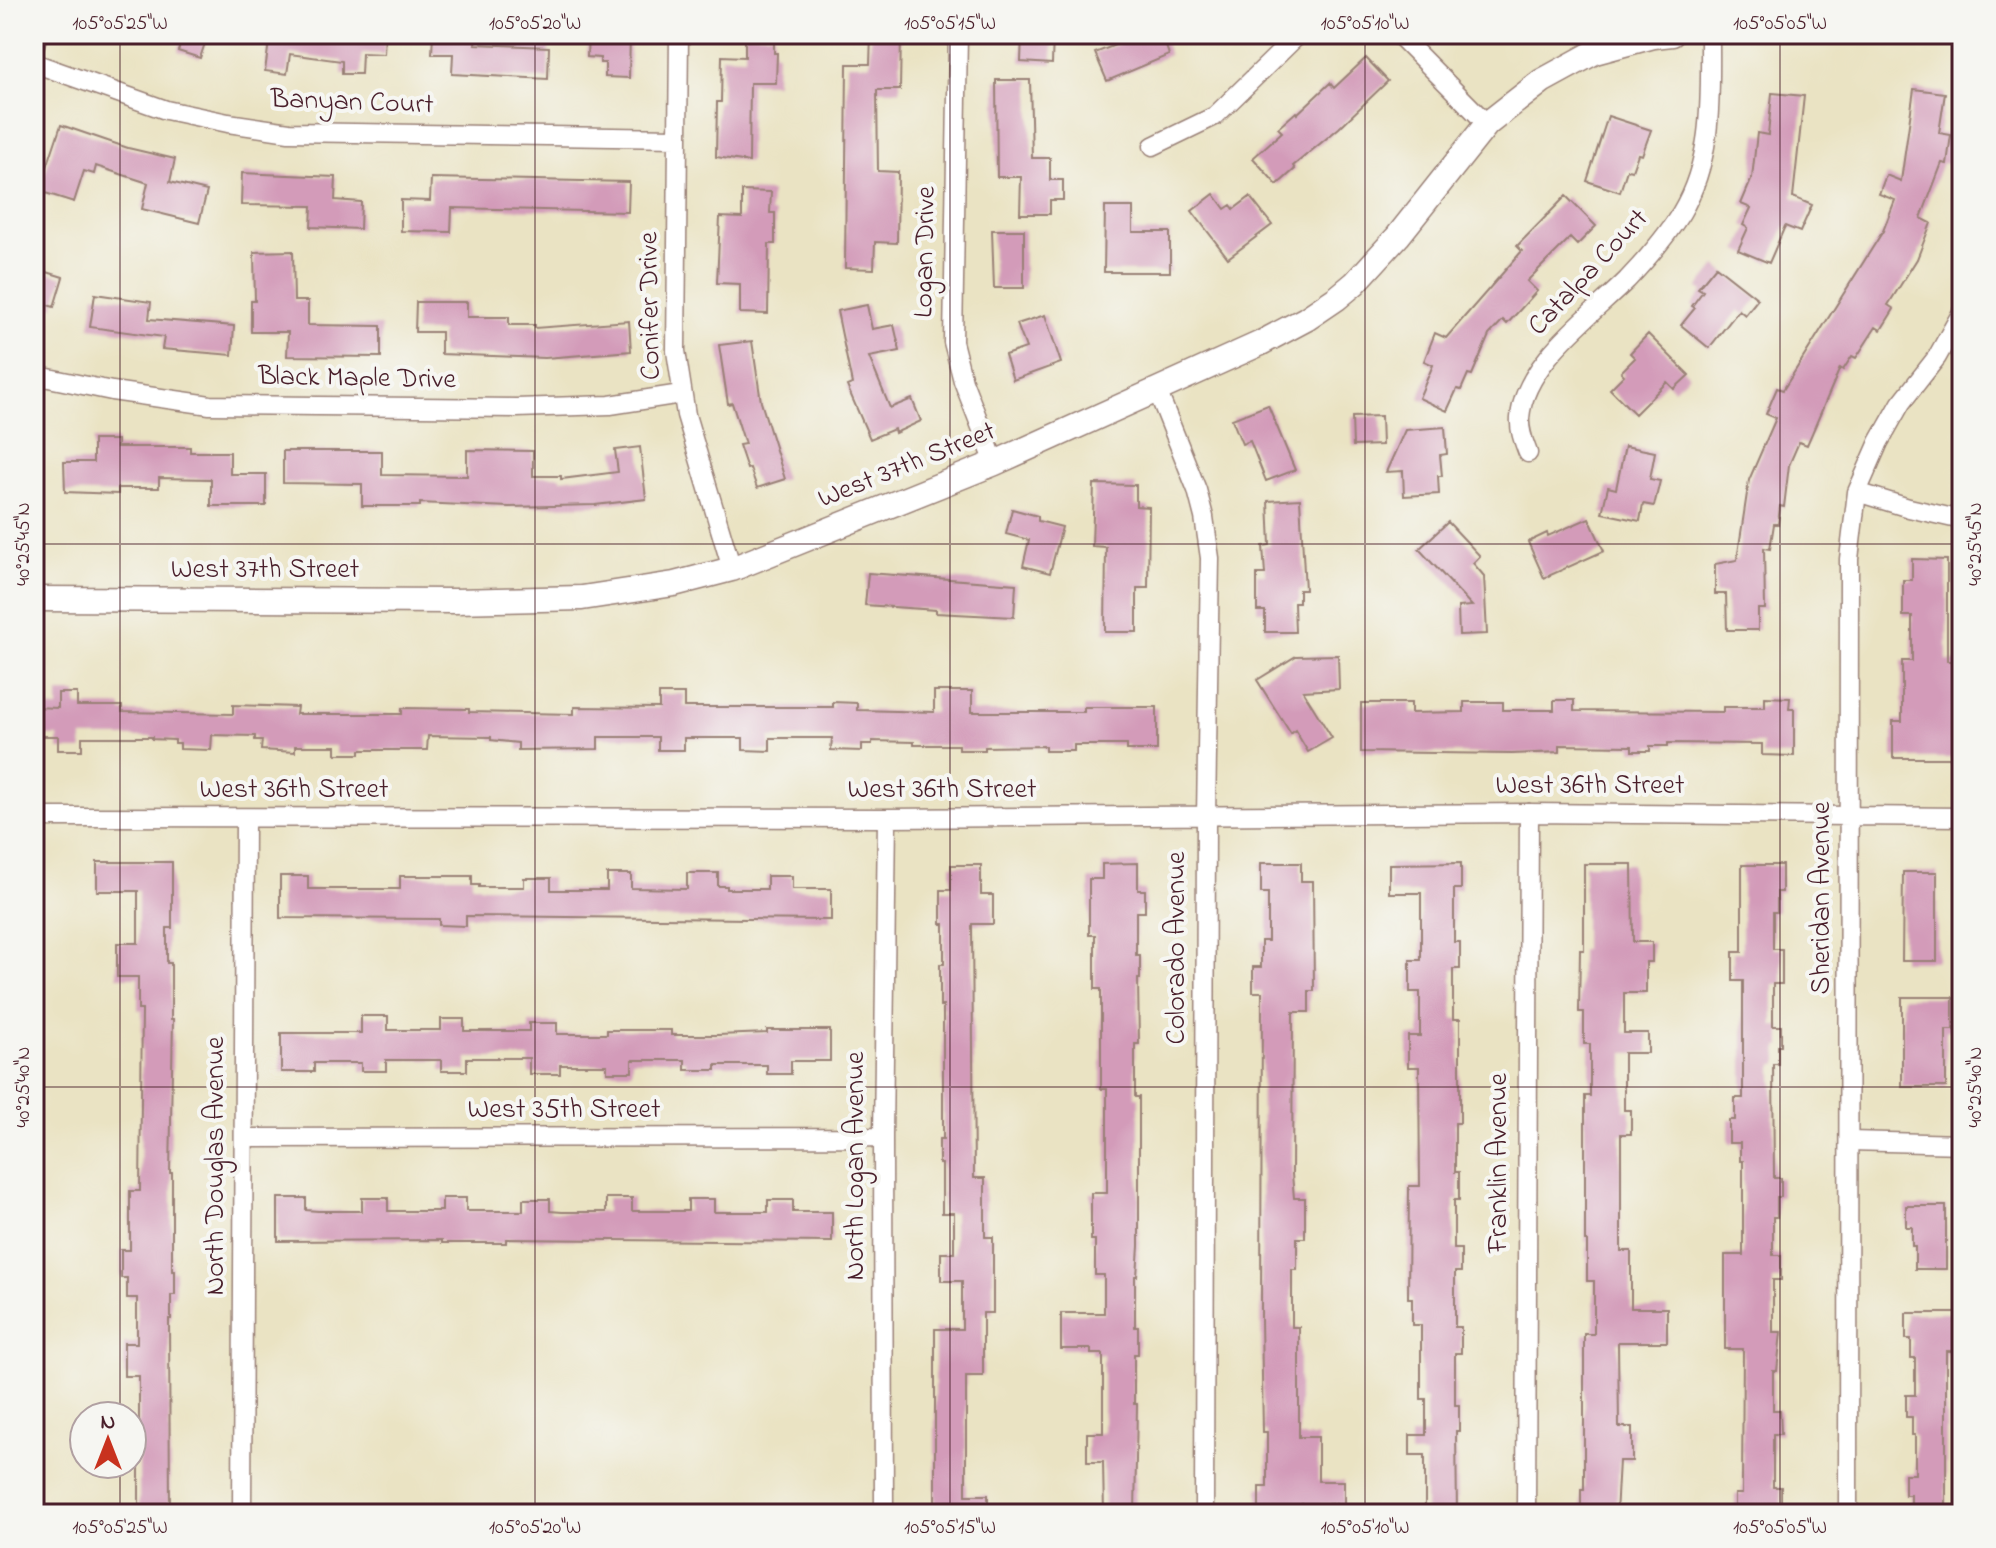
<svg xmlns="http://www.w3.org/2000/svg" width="1996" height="1548" viewBox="0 0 1996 1548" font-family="'Indie Flower',sans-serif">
	<rect width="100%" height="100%" fill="#f6f6f2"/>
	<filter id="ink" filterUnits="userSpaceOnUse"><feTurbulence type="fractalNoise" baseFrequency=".0125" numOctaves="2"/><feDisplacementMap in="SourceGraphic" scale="16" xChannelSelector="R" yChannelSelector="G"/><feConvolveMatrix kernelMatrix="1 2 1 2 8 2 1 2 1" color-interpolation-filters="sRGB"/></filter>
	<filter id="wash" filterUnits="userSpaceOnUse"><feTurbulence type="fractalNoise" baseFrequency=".006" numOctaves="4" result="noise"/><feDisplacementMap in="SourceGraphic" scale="32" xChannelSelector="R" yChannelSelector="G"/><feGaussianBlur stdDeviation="1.8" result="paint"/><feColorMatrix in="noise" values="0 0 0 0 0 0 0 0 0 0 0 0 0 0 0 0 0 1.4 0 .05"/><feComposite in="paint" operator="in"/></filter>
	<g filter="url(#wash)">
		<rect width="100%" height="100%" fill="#eae3c3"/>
		<g id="blocks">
			<path fill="#d39bb9" d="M184 34H208L200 58 178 51Z
				M270 34H385L384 54 362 53 361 74H342V61L290 54 287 74 265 71Z
				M433 34H476L475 44 549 47 548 79 452 74 453 54H432Z
				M588 34H630L629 78 605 77V63H600V58L587 57Z
				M745 34H774V53H777L776 83H750L749 162 716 157 717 102H721L722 56 745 57Z
				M871 34H901L900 90H877L878 171 898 172 897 243 875 242 874 269 845 268 847 64H870Z
				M1022 34H1053L1052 64 1021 62Z
				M1126 34H1162L1169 55 1107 81 1095 53 1128 40Z
				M1366 58 1388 81 1339 128 1293 166 1295 169 1277 185 1253 158 1282 132 1278 128 1296 112 1297 114 1330 83 1334 88Z
				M996 80H1030L1032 158H1050V180H1063V200H1050V214H1020L1021 177H997Z
				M1914 89 1945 93 1939 133 1951 135 1947 164 1942 163 1921 218 1931 223 1917 259 1888 305 1894 309 1881 330 1876 327 1856 358 1852 356 1843 370 1840 368 1807 445 1799 442 1789 465 1784 507 1780 506 1778 524H1774L1770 549 1764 548 1765 609H1758V630H1727L1726 594H1715V564L1737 560 1749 480 1776 418 1766 414 1777 388 1783 390 1883 231 1895 200 1879 194 1886 175 1901 181Z
				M1772 93 1804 96 1793 197 1812 205 1800 232 1785 226 1769 263 1738 250 1748 228 1743 225 1751 208 1741 204 1752 178 1757 133 1768 135Z
				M1608 116 1651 130 1642 155 1638 154 1632 171 1627 170 1620 192 1587 181Z
				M61 125 128 148 175 159 170 182 207 191 199 223 142 209 148 183 96 166 94 174 84 171 74 202 39 191Z
				M242 173 336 177 335 200 361 202 360 229 311 227 312 206 241 205Z
				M431 178 629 182 628 212 452 208 451 232 401 231V200L430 201Z
				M742 191 771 192 770 213H775V244H769L768 314 740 313V284L717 283 720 217 742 218Z
				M1214 194 1225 209 1231 205 1234 209 1250 197 1272 225 1228 258 1192 211Z
				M1566 196 1596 226 1577 245 1570 238 1527 281 1537 291 1507 324 1503 320 1489 335 1472 375 1468 374 1461 390 1457 389 1447 411 1419 398 1433 365 1424 361 1435 333 1446 338 1522 251 1517 246Z
				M1105 207H1133V232H1170V272H1104Z
				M992 230H1024V288H994Z
				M293 251 294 301H308V325L381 326V357L287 356 288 332H251V301H255L254 252Z
				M1716 266 1758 299 1745 315 1739 310 1709 348 1681 325 1695 308 1692 306 1703 291 1698 288Z
				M34 268 63 277 54 307 34 301Z
				M95 294 151 302 149 319 234 326 232 355 162 349 164 337 90 327Z
				M416 302H467V317H509V325H535V328L629 321 631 351 545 358 441 354V332H415Z
				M867 305 872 329 894 325 900 351 869 357 890 408 912 399 921 421 895 433 894 429 870 439 847 386 852 384 837 311Z
				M1045 315 1061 363 1013 380 1005 355 1026 348 1017 324Z
				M1648 334 1689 375 1674 389 1667 382 1635 414 1610 389 1624 375 1621 372 1635 358 1630 353Z
				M752 341 761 402 785 479 757 488 750 468 747 469 739 445 745 444 732 403 728 404 719 345Z
				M1268 405 1295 470 1266 481 1250 441 1242 444 1232 419Z
				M1381 416 1382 445 1353 446 1352 417Z
				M1445 427 1447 454 1440 455 1442 476H1438L1439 494 1404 496 1403 471 1386 472 1405 430Z
				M93 440H117V447H190V452H230V474H266V506H211V479L159 478V488H118V494L65 492 64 462H93Z
				M1625 446 1655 452 1650 479 1660 481 1654 506 1643 504 1640 521 1602 513 1608 487 1616 489Z
				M640 447 646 499 595 505 509 507 420 503V506H362V484L283 483V451H382V475L467 476V450L533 451V476H561V479L618 472 615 450Z
				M1094 484 1136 485V506L1149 507 1148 588H1137V632H1105L1106 547 1092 546Z
				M1300 499 1305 590H1299V603H1294L1295 632H1265V611H1257V574H1265L1263 546 1270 545 1268 501Z
				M1012 509 1038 516V521L1062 527 1050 573 1023 566 1029 540 1006 534Z
				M1589 518 1604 551 1544 578 1528 542 1547 533 1548 536Z
				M1448 522 1480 556 1473 563 1484 576 1487 634 1459 635 1458 607 1472 606 1419 549Z
				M1912 559 1947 560V661H1962V758H1893V721H1902V661H1912V616H1903V580H1912Z
				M868 573 1016 584 1014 617 936 613V610L865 605Z
				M1338 655 1339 689 1303 691 1332 738 1308 752 1295 730 1291 734 1257 680 1296 656Z
				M934 691H972V712H1084V707H1157V750H1127V745H1074V751H1045V746L985 747V750H959V745H914V742L872 741V744H862V751L831 750 832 738H770V751L743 750V738H684V750H658V737H598V749L518 750V743L491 740V737L428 736 427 750H360V754H336V746H295V752L261 750 262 740H255V736L212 735 211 750 180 749V743H175V740L152 739V737H82V750H58V736H34V707L58 708V693H77V706H122V712L233 714V705L297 707 296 714H402V708L469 709V712L574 714V707L659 708V694H684V707H833V702L857 703V710L934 712Z
				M1765 697 1790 698 1789 709H1794V756L1762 755V744L1668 743V746H1650V751H1632V746L1560 745V752L1512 754 1361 752V703H1411V713L1464 712V702H1503V710H1554V700H1574V711L1723 712V707H1765Z
				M97 862H172V928H167V963H171V1019H173L170 1173H172V1271H175V1295H171V1319H169L170 1514H139V1451H132V1423H139V1376H124V1343H137V1298H127V1278H121V1250H130V1191H140L142 1010H138V977H117V943H138V891H97Z
				M1138 863V890H1145V912H1136V955H1140V979H1138L1139 1044H1135V1097H1139V1246L1137 1276H1135V1327H1138V1354H1134V1404H1137L1135 1514H1104L1103 1462H1087V1433H1103V1354H1091V1349H1061V1313H1104V1275H1095V1240H1091V1193H1107V1089H1101V989H1095V935H1089V879H1102V864Z
				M1261 863H1301V881H1313L1314 991H1309V1012H1293L1292 1174 1294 1198H1305V1238H1297V1270H1292V1327H1299V1437H1318V1481H1344V1504H1302V1514H1259V1487H1267V1432H1263L1261 1319 1262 992H1253V967H1261V941H1268V893H1261Z
				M1461 863V889H1454V942H1460V969H1453V1019H1460V1123H1455V1172H1459V1200H1454V1249H1461V1272H1455V1327H1461V1353H1455V1405H1459V1431H1456L1457 1514H1425V1455H1410V1435H1426V1399H1421V1325H1412V1298H1408L1409 1186H1420L1419 1067H1408V1036H1420V992H1410V960H1421V893H1389V864Z
				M1584 864H1632L1633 942H1652V962H1646V993H1624V1033H1648V1053H1624V1110H1631V1134H1621V1251H1631V1308H1667V1342H1618L1619 1427H1632V1461H1619L1616 1514H1581V1489H1584V1334H1594V1281H1587V1241H1585V1096H1590V1044H1584V1012H1579L1580 950H1584Z
				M951 865H981V895H993V924H972L974 1178H985V1237H993V1313H983V1376H966V1495H988V1514H957V1510H935V1329H962V1281H941V1253H954V1213H942V1164H939V1139H943V1006H940V964H944V924H941V890H951Z
				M1742 865H1782V892H1777V912H1773V949H1782V984H1773V1026H1781V1046H1778V1064H1773L1774 1178H1781V1197H1777V1217H1773V1255H1781V1280H1773V1332H1781L1777 1371H1773V1410H1780L1781 1434H1773V1487H1781V1512H1772V1514H1735V1494H1742V1487L1743 1349H1725V1255H1743V1161H1740V1143H1729V1120H1735V1098H1743V981H1733V952H1742Z
				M1903 872H1937V961H1902Z
				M687 873H718V886H727V889H767V876H792V889H831V920L466 916V926L439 925V919L280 918V876H308V889H400V876H472V885H479V887H524V878H551V890H607V874H631V888L687 889Z
				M1902 997H1953V1030H1946V1087H1902Z
				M361 1016H388V1030H441V1019H464V1031H529V1023H557V1034H607V1030H671V1035H718L767 1033V1030H830V1061H791V1074H767V1065H716V1070H685V1060H632V1072H607V1065H560V1074H529V1058H467V1071H441V1060H386V1071H361V1063H314V1072H281V1033H361Z
				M278 1198H306V1210L318 1211H362V1198H388V1211H442V1198H466V1211H523V1199H550V1211L562 1212H606V1198H632V1211H688V1199H714V1212H768V1200H793V1212H832V1242L506 1239V1243H442V1240L278 1241Z
				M1906 1206H1946V1269H1915V1246H1912V1227H1906Z
				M1906 1313H1956V1351H1946V1514H1911V1495H1905V1474H1915V1435H1912V1417H1906V1395H1915V1358H1911V1339H1906Z"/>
		</g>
	</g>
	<g filter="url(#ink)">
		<use href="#blocks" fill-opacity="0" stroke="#9a8177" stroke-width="2"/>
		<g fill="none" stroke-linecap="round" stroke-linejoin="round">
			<g stroke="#9a8177" stroke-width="21">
				<path id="minor" d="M679 34 676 351 686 415 732 569
					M958 34 953 342 963 381 995 463
					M1398 34 1487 124
					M34 48 38 34
					M34 63 166 110 228 123 289 132 677 138
					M1153 146 1215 116 1299 34
					M34 375 112 391 210 405 516 408 610 405 681 394
					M1157 390 1197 490 1204 517 1210 558 1206 817 1204 1514
					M1528 453C1524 442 1519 431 1520 418 1524 363 1591 316 1627 280 1646 260 1666 237 1681 213 1714 158 1710 96 1710 34
					M1857 492 1909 508 1962 520
					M34 817 887 818 1529 813 1962 817
					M244 1138 883 1137
					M1850 1141 1962 1144
					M242 1514 245 818
					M884 1514 883 1137 887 818
					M1526 1514 1529 813
					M1848 1514 1849 559 1857 492 1879 442 1901 403 1937 357 1962 312"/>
			</g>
			<g stroke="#9a8177" stroke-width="27">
				<path id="tertiary" d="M34 599 455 601 582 598 674 584 732 569 995 463 1259 344 1306 319 1337 298 1355 283 1398 236 1487 124 1542 81 1595 52 1654 36 1672 34"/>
			</g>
			<use href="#minor" stroke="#fff" stroke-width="18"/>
			<use href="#tertiary" stroke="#fff" stroke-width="24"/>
		</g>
	</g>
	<path fill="none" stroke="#4a1f2b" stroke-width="2" stroke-opacity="0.45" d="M120 34V1416M535 34V1514M950 34V1514M1365 34V1514M1780 34V1514M34 544H1962M34 1087H1962M120 1464V1514"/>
	<g text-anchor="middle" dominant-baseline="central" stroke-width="8" stroke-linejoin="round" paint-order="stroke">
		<g font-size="28" fill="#4a1f2b" stroke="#f6f6f2">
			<text transform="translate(352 103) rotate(2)">Banyan Court</text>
			<text transform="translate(926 252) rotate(-89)">Logan Drive</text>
			<text transform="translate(1589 273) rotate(-47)">Catalpa Court</text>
			<text transform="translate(651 306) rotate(-91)">Conifer Drive</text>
			<text transform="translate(357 379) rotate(1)">Black Maple Drive</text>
			<text transform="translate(907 466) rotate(-22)">West 37th Street</text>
			<text x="265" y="570">West 37th Street</text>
			<text x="1590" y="786">West 36th Street</text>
			<text x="294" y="790">West 36th Street</text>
			<text x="942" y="790">West 36th Street</text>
			<text transform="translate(1822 898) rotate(-90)">Sheridan Avenue</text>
			<text transform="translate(1177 948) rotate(-90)">Colorado Avenue</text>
			<text x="564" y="1110">West 35th Street</text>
			<text transform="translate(1499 1163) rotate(-90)">Franklin Avenue</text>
			<text transform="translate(216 1166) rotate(-90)">North Douglas Avenue</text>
			<text transform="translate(856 1166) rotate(-90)">North Logan Avenue</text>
		</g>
	</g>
	<rect width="1996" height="1548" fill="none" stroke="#f6f6f2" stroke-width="88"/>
	<g transform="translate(108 1440)"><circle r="38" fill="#f6f6f2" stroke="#b1a0a2" stroke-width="2"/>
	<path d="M0-6L14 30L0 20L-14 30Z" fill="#c8321e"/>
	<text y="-12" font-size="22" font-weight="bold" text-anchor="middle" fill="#4a1f2b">N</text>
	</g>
	<rect x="44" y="44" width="1908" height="1460" fill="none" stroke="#4a1f2b" stroke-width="3"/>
	<g font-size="20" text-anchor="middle" fill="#4a1f2b">
		<text x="120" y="29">105°05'25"W</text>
		<text x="535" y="29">105°05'20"W</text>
		<text x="950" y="29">105°05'15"W</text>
		<text x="1365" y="29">105°05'10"W</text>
		<text x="1780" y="29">105°05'05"W</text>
		<text transform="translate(22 544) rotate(-90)" y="7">40°25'45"N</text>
		<text transform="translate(1974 544) rotate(-90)" y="7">40°25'45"N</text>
		<text transform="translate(22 1087) rotate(-90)" y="7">40°25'40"N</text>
		<text transform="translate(1974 1087) rotate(-90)" y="7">40°25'40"N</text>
		<text x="120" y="1533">105°05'25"W</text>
		<text x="535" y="1533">105°05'20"W</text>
		<text x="950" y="1533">105°05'15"W</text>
		<text x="1365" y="1533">105°05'10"W</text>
		<text x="1780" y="1533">105°05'05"W</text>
	</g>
</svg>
